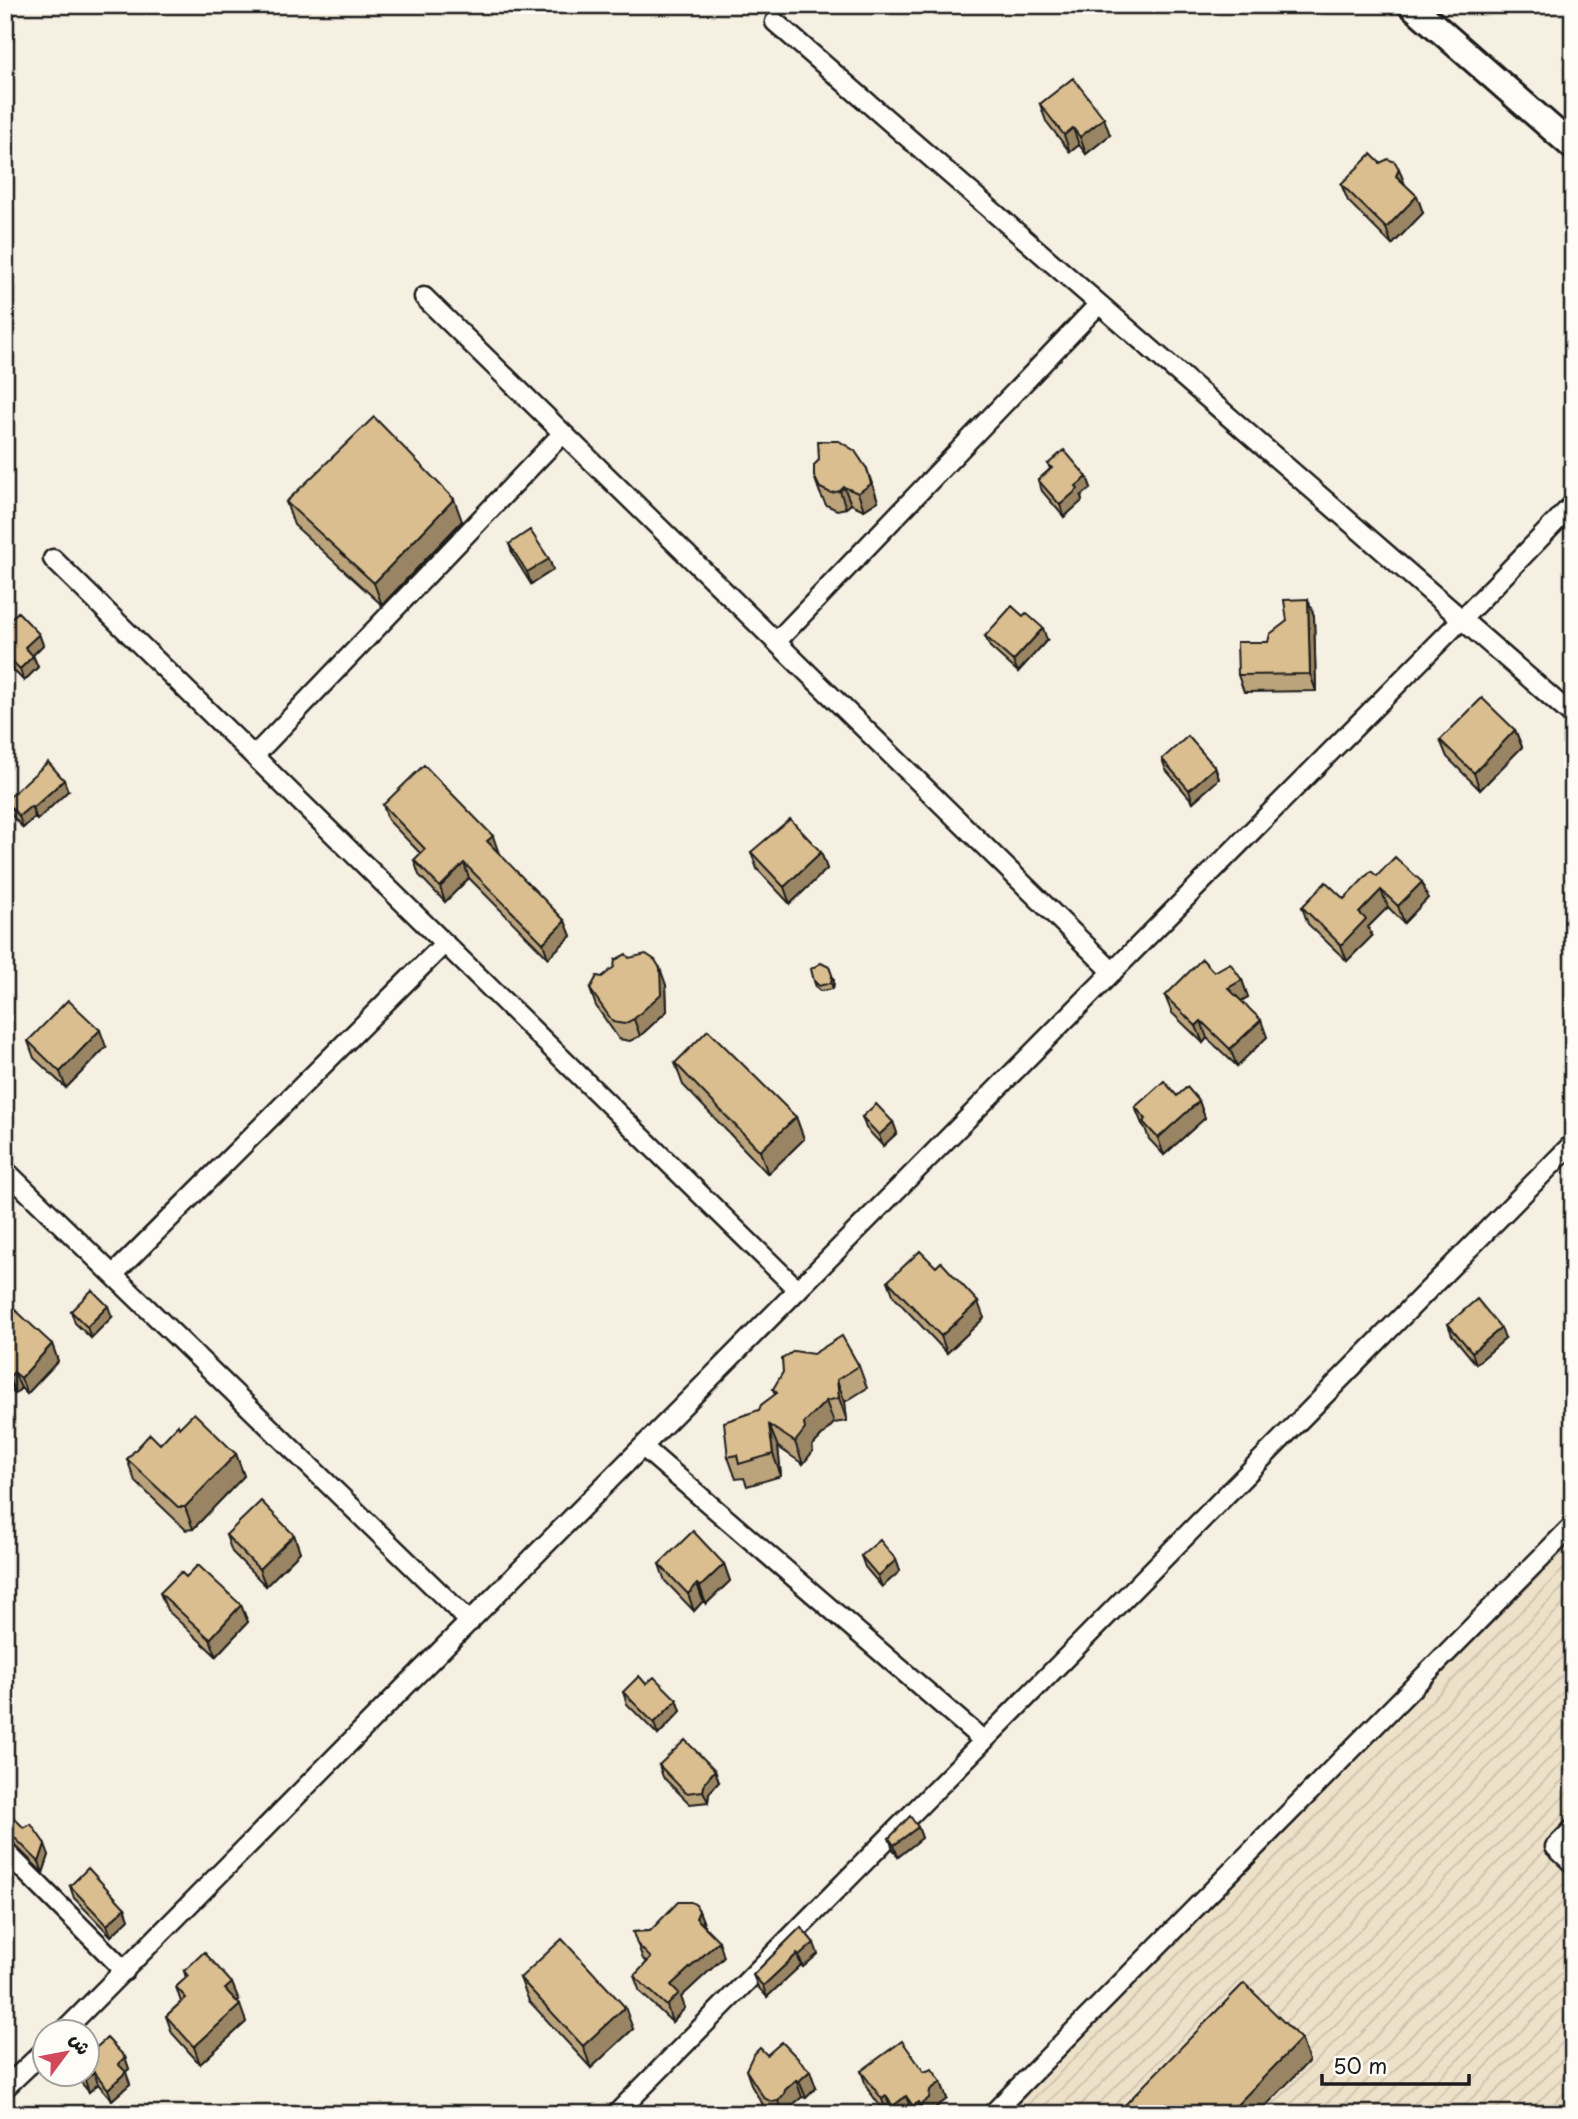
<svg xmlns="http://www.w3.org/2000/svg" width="1578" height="2119" viewBox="0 0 1578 2119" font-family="'Playpen Sans','Playpen Sans Arabic',sans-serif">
	<defs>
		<pattern id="industrial-furrows" width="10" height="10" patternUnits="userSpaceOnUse" patternTransform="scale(1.75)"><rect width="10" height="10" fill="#eee1c9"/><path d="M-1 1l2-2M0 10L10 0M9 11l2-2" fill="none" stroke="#ccc0ac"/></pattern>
	</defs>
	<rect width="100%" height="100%" fill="#f6f0e2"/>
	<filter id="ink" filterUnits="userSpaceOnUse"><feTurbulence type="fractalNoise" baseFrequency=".0143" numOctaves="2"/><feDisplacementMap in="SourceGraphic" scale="14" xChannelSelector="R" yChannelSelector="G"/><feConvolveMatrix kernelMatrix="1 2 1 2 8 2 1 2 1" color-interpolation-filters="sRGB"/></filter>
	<g filter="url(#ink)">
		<path fill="url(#industrial-furrows)" d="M1573 1542V2114H1001Z"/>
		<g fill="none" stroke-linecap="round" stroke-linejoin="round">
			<g stroke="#1c1c1c" stroke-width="23">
				<path id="minor" d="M775 22 1573 716
					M424 297 1113 972
					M53 559 798 1290
					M776 642 1099 304
					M254 756 563 433
					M5 1170 470 1622
					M113 1275 445 943
					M643 1447 984 1741
					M1573 1829 1555 1847 1573 1864
					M5 1851 125 1971
					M63 2032 1461 620 1573 504
					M5 2088 46 2049
					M616 2114 1573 1143
					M992 2114 1573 1525"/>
			</g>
			<g stroke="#1c1c1c" stroke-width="30">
				<path id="secondary" d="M1411 5 1573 147"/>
			</g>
			<use href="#minor" stroke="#fdfcf7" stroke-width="18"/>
			<use href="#secondary" stroke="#fdfcf7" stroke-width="24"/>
		</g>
		<path fill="#bba37b" stroke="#1c1c1c" stroke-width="2" d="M1040 104 1110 135 1086 154 1079 145 1070 152 1046 121Z
			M1380 163 1399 169 1405 185 1417 196 1423 213 1392 245 1348 201 1341 184Z
			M1048 464 1087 477 1091 488 1081 496 1082 501 1064 517 1042 491 1038 480 1050 469Z
			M814 476 873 486 878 501 864 510 851 504 846 508 837 510 826 505 820 493Z
			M286 502 462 521 382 605 294 525Z
			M509 544 549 559 553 570 531 584 513 555Z
			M1314 616 1316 691 1244 692 1238 675 1287 621Z
			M5 624 39 634 43 645 33 655 38 667 24 681 5 661Z
			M985 636 1047 640 1018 672 990 647Z
			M1515 730 1522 747 1480 790 1447 757 1440 740Z
			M1162 759 1215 767 1219 779 1193 802 1166 770Z
			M68 791 37 820 35 817 23 828 9 812 5 801Z
			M383 805 498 851 497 852 565 921 571 936 548 958 469 878 445 902 419 875 414 860 421 854 388 820Z
			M751 852H821L827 869 790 904 757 869Z
			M1377 876 1422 882 1428 898 1404 923 1388 907 1368 927 1372 936 1347 961 1308 924 1302 907 1344 899Z
			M629 958 666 985 667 1011 640 1036 630 1041 619 1039 596 1006 590 989 602 977Z
			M829 967 834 981 833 989 821 991 816 987 814 981Z
			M1214 972 1242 980 1248 997 1241 1001 1267 1037 1237 1066 1207 1038 1203 1043 1172 1013 1165 996Z
			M28 1041 106 1047 66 1088 34 1058Z
			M675 1063 796 1117 804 1139 768 1174 683 1085Z
			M1199 1101 1205 1118 1164 1155 1149 1139 1145 1128 1142 1124 1135 1107Z
			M862 1117 893 1122 897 1133 883 1146 866 1128Z
			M936 1267 984 1318 947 1353 894 1297 888 1281Z
			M5 1309 52 1344 58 1361 27 1394 21 1388 15 1394 5 1385Z
			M71 1311 112 1317 91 1338 75 1323Z
			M1448 1324 1505 1339 1476 1364 1452 1335Z
			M859 1366 867 1388 845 1402 847 1421 834 1423 812 1446 813 1451 803 1464 778 1447 781 1476 747 1486 744 1478 736 1479 728 1457 759 1410 775 1395 773 1389Z
			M179 1428 236 1454 244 1476 193 1529 186 1530 135 1481 127 1459 160 1444Z
			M226 1535H294L300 1552 266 1586 232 1552Z
			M861 1556 896 1560 900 1571 882 1587 865 1567Z
			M659 1564H724L730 1581 706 1604 703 1601 694 1611 665 1581Z
			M186 1577 248 1622 216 1656 167 1610 160 1593Z
			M646 1684 677 1700 681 1711 658 1735 627 1704 623 1692Z
			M659 1765 719 1782 709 1793 708 1802 690 1804 663 1777Z
			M5 1825 49 1855 43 1873 13 1843 8 1840 5 1833Z
			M918 1827 922 1838 898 1857 893 1849 889 1838Z
			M70 1886 125 1908 129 1919 111 1936 74 1898Z
			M699 1911 705 1926 724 1957 681 1997 685 2008 672 2022 640 1992 634 1976 647 1963 643 1959 633 1932 650 1931Z
			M801 1927 818 1954 803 1967 801 1965 767 1997 758 1987 753 1975Z
			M184 1971 239 2000 237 2001 246 2022 200 2064 172 2033 166 2016 181 2002 176 1987 186 1978Z
			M520 1978 633 2029 591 2068 529 2001Z
			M767 2055 810 2071 816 2088 806 2098 802 2097 791 2106 790 2111 788 2114H769L752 2087 746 2070Z
			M125 2057 129 2069 125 2072 130 2084 112 2100 98 2084 89 2092 78 2079 76 2074H88Z
			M861 2071 924 2072 941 2082 947 2099 936 2107V2114H886L867 2088Z"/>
		<path fill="#998564" stroke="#1c1c1c" stroke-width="2" d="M1104 118 1110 135 1086 154 1080 137Z
			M1073 128 1079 145 1070 152 1064 135Z
			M1399 169 1405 185 1396 176Z
			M1417 196 1423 213 1392 245 1386 228Z
			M867 469 878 501 864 510 858 493Z
			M1087 477 1091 488 1081 496 1082 501 1064 517 1060 505 1076 486Z
			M844 487 851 504 846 508 840 491Z
			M454 499 462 521 382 605 374 583Z
			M549 559 553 570 531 584 527 572Z
			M1308 599 1314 616 1316 691 1310 674Z
			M1043 628 1047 640 1018 672 1013 661Z
			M39 634 43 645 30 658 25 647Z
			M33 656 38 667 24 681 20 669Z
			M1515 730 1522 747 1480 790 1474 773Z
			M1215 767 1219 779 1193 802 1189 790Z
			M64 780 68 791 37 820 33 808Z
			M31 806 35 817 23 828 19 816Z
			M493 836 498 851 492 856 487 841Z
			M821 852 827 869 790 904 784 887Z
			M464 863 469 878 445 902 440 887Z
			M1422 882 1428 898 1404 923 1398 906Z
			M1381 890 1388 907 1368 927 1372 936 1347 961 1341 945 1359 913Z
			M565 921 571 936 548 958 543 943Z
			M660 968 666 985 667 1011 640 1036 634 1019Z
			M832 975 834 981 833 989 831 983Z
			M1242 980 1248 997 1234 1005 1228 988Z
			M1261 1020 1267 1037 1237 1066 1230 1049Z
			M1201 1021 1207 1038 1203 1043 1196 1026Z
			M100 1030 106 1047 66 1088 60 1072Z
			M1199 1101 1205 1118 1164 1155 1158 1138Z
			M796 1117 804 1139 768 1174 760 1151Z
			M893 1122 897 1133 883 1146 879 1135Z
			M978 1302 984 1318 947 1353 941 1336Z
			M108 1306 112 1317 91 1338 87 1327Z
			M1501 1328 1505 1339 1476 1364 1472 1352Z
			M52 1344 58 1361 27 1394 21 1378Z
			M14 1372 21 1388 15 1394 9 1377Z
			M837 1380 845 1402 847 1421 839 1398Z
			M826 1401 834 1423 812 1446 813 1451 803 1464 795 1442 804 1423Z
			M769 1425 778 1447 781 1476 773 1454Z
			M236 1454 244 1476 193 1529 185 1507Z
			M294 1535 300 1552 266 1586 259 1569Z
			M896 1560 900 1571 882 1587 878 1576Z
			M724 1564 730 1581 706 1604 700 1587Z
			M697 1584 703 1601 694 1611 688 1594Z
			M241 1605 248 1622 216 1656 210 1639Z
			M677 1700 681 1711 658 1735 654 1723Z
			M715 1770 719 1782 709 1793 708 1802 703 1791 705 1782Z
			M918 1827 922 1838 898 1857 894 1845Z
			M45 1844 49 1855 43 1873 39 1862Z
			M125 1908 129 1919 111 1936 107 1925Z
			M699 1911 705 1927 696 1918Z
			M719 1941 724 1957 681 1997 685 2008 672 2022 667 2006 671 1985Z
			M814 1943 818 1954 803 1967 799 1956Z
			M797 1954 801 1965 767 1997 763 1986Z
			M232 1983 239 2000 232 2006 225 1989Z
			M240 2005 246 2022 200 2064 194 2047Z
			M625 2007 633 2029 591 2068 583 2046Z
			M1301 2039 1309 2061 1258 2114H1228Z
			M125 2057 129 2069 122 2075 118 2064Z
			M810 2071 816 2088 806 2098 799 2081Z
			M94 2072 98 2084 89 2092 85 2080Z
			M126 2072 130 2084 112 2100 108 2089Z
			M796 2080 802 2097 791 2106 790 2111 788 2114H783L778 2101 785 2090Z
			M941 2082 947 2099 936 2107V2114H923L920 2105 930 2090Z
			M886 2096 892 2113 891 2114H887L882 2099Z
			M906 2096 912 2113 896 2114 893 2106Z
			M918 2102 922 2114H916L913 2106Z"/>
		<path fill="#dabe8f" stroke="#1c1c1c" stroke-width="2" d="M1073 78 1104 118 1080 137 1073 128 1064 135 1040 104Z
			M1371 154 1380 163 1388 159 1395 162 1399 169 1396 176 1417 196 1386 228 1341 184Z
			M374 417 454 499 374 583 286 502Z
			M818 441H839L855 451 867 469 871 484 858 493 844 487 840 491 831 493 820 488 814 476V465L819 460Z
			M1064 450 1087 477 1076 486 1078 489 1060 505 1038 480 1052 468 1048 464Z
			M530 530 549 559 527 572 509 544Z
			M1308 599 1310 674 1238 675 1237 642H1268L1270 634 1287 621 1284 600Z
			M1012 606 1023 616 1026 613 1043 628 1013 661 985 636Z
			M18 612 39 634 25 647 33 656 20 669 5 654V624Z
			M1482 698 1515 730 1474 773 1440 740Z
			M1188 736 1215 767 1189 790 1162 759Z
			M48 762 64 780 33 808 31 806 19 816 5 801Z
			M424 765 493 836 487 841 565 921 543 943 464 863 440 887 414 860 425 849 383 805Z
			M790 819 821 852 784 887 751 852Z
			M1395 857 1422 882 1398 906 1381 890 1359 913 1366 919 1341 945 1302 907 1326 882 1344 899 1371 871 1377 876Z
			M626 954 629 958 646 954 655 960 660 968 661 994 634 1019 624 1024 613 1022 590 989 597 976 602 977 614 967 615 960Z
			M1202 959 1214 972 1230 963 1242 980 1228 988 1261 1020 1230 1049 1201 1021 1196 1026 1165 996Z
			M821 963 829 967 832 975 831 983 819 986 814 981 811 969Z
			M68 1000 100 1030 60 1072 28 1041Z
			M708 1030 796 1117 760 1151 675 1063Z
			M1164 1081 1177 1096 1187 1087 1199 1101 1158 1138 1143 1122 1146 1119 1135 1107Z
			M876 1104 893 1122 879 1135 862 1117Z
			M920 1251 936 1267 941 1262 978 1302 941 1336 888 1281Z
			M92 1290 108 1306 87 1327 71 1311Z
			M1477 1299 1501 1328 1472 1352 1448 1324Z
			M9 1304 52 1344 21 1378 14 1372 9 1377 5 1374V1309Z
			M842 1336 859 1366 837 1380 839 1398 826 1401 804 1423 805 1429 795 1442 769 1425 773 1454 739 1464 737 1455 728 1457 724 1422 759 1410 761 1405 777 1393 773 1389 783 1372 782 1359 794 1351 813 1354Z
			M194 1413 236 1454 185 1507H178L127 1459 150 1434 160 1444 178 1425 179 1428Z
			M261 1501 294 1535 259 1569 226 1535Z
			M693 1531 724 1564 700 1587 697 1584 688 1594 659 1564Z
			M880 1540 896 1560 878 1576 861 1556Z
			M198 1565 241 1605 210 1639 160 1593 181 1572 186 1577Z
			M639 1676 646 1684 654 1677 677 1700 654 1723 623 1692Z
			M685 1740 715 1770 705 1782 703 1791 686 1793 659 1765Z
			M10 1814 24 1828 31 1824 45 1844 39 1862 9 1832 5 1830V1825Z
			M910 1816 918 1827 894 1845 889 1838Z
			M88 1868 125 1908 107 1925 70 1886Z
			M678 1902H691L696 1905 699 1911 696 1918 719 1941 671 1985 679 1993 667 2006 634 1976 651 1958 637 1944 633 1932 650 1931Z
			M801 1927 814 1943 799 1956 797 1954 763 1986 753 1975Z
			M562 1939 625 2007 583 2046 520 1978Z
			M204 1952 232 1983 225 1989 240 2005 194 2047 166 2016 186 1998 176 1987 188 1976 184 1971Z
			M1244 1983 1301 2039 1228 2114H1116Z
			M107 2038 125 2057 118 2064 126 2072 108 2089 94 2072 85 2080 79 2074H88V2055Z
			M902 2041 924 2072 932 2069 941 2082 930 2090 929 2098 920 2105 918 2102 913 2106 906 2096 893 2106 886 2096 882 2099 861 2071Z
			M782 2042 810 2071 799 2081 796 2080 785 2090 784 2094 778 2101 772 2102 764 2098 746 2070 753 2055 760 2048 767 2055Z"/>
	</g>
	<rect width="1578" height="2119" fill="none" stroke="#fdfcf7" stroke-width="28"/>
	<rect x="14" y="14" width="1550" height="2091" fill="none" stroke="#1c1c1c" stroke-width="2.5" filter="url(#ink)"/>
	<g transform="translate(66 2053) rotate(58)"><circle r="33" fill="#fdfcf7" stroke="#a3a29f" stroke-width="2"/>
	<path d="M0-5L12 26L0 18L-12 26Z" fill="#d1495b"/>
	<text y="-10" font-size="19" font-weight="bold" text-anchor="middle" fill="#1c1c1c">ش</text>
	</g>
	<path d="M1322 2074v10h147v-10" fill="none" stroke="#1c1c1c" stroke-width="3.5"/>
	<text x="1333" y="2074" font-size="21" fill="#1c1c1c" stroke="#fdfcf7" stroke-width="5" paint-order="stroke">50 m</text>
</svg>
